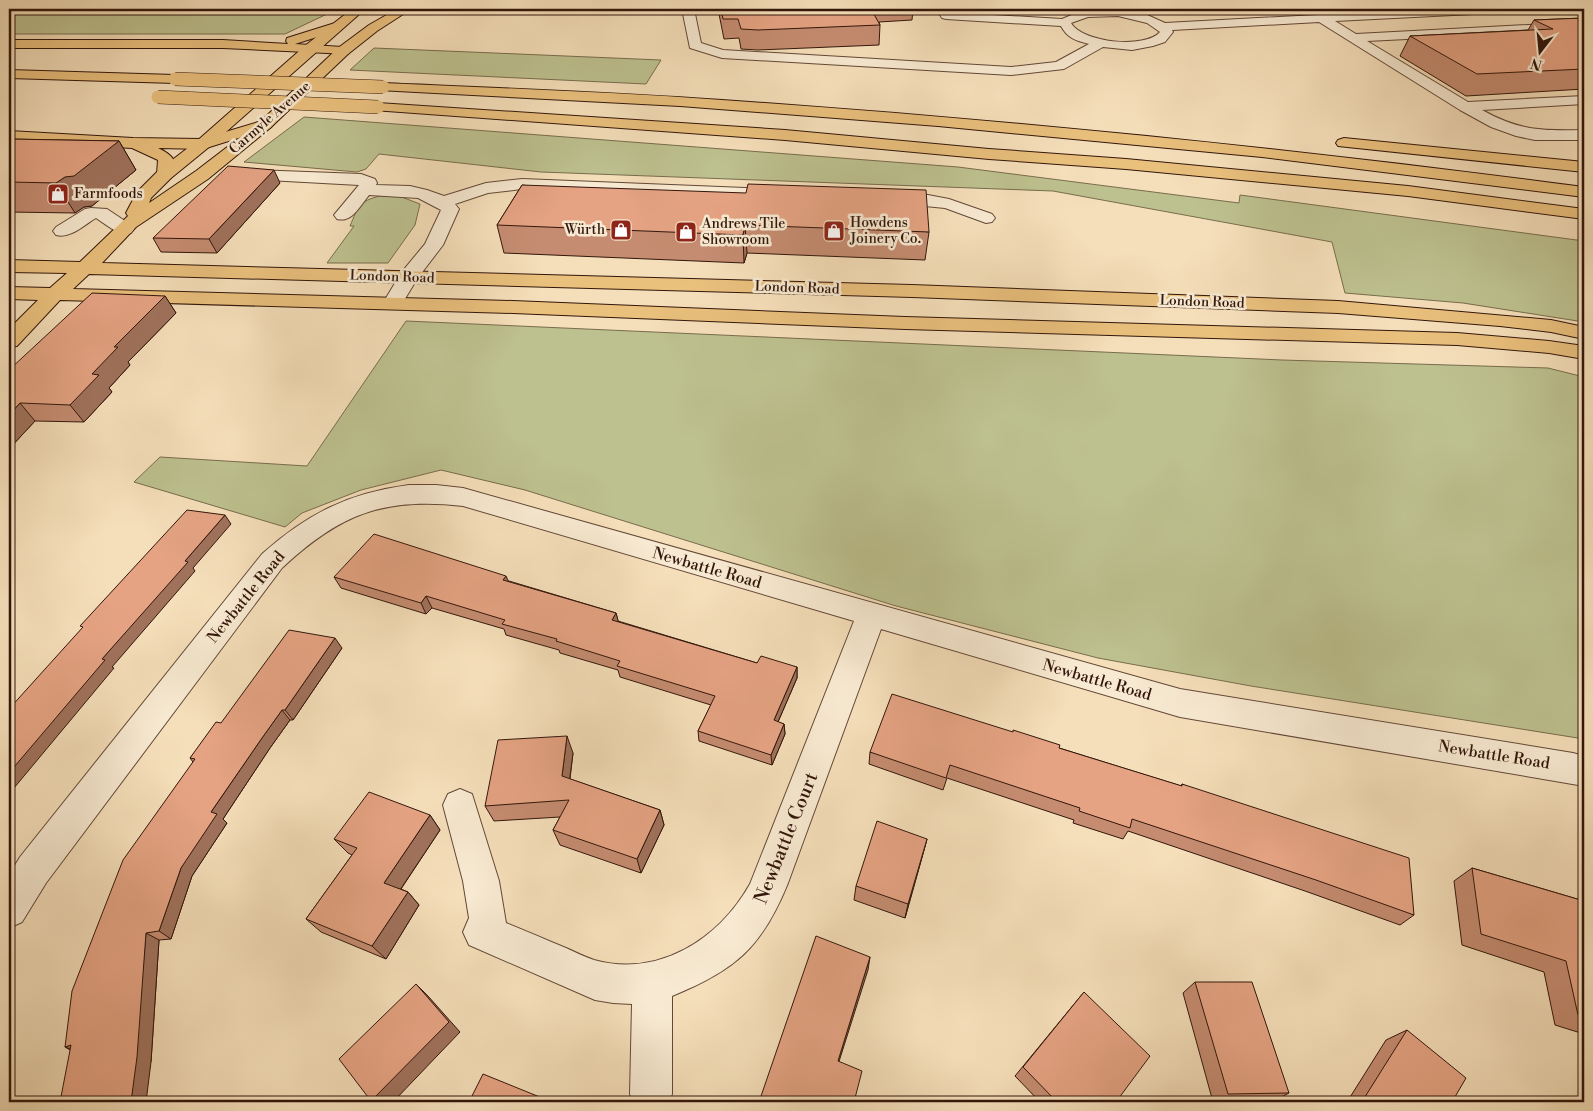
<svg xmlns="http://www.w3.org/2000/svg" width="1593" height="1111" viewBox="0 0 1593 1111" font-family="'Libre Bodoni',serif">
	<rect width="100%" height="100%" fill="#f5dfba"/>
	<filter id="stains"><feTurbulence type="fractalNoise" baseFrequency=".004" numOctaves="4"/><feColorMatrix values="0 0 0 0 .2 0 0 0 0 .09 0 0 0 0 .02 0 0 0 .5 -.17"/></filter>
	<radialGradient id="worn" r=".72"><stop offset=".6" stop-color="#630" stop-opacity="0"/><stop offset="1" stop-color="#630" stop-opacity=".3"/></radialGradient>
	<path fill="#bdc18f" stroke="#786c4d" d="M9 9H331L327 14 285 34H9Z
		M374 48 661 60 646 84 350 70Z
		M304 117 958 167 1239 203 1240 195 1584 241V322L1463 303 1345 293 1332 242 1053 191 541 172 379 154 366 169 357 172 244 162Z
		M380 196H399L420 204 415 225 388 263H327L354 226H350C358 207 359 201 380 196Z
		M406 321 1282 360 1548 368 1584 377V739L1251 686 1098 658 896 606 525 490 441 470 361 490 302 513 285 527 134 482 160 457 307 466Z"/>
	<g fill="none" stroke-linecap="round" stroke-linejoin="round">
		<g stroke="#634837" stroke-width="2">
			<path id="minor" d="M682 9H694L701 43 723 50 1011 67 1056 62 1089 44C1077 41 1067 38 1061 26L946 19 942 18 940 15 942 12 1062 19 1086 9H1118L1145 14 1165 23 1431 9H1499L1493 13 1335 21 1356 34 1584 22V30L1367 41 1468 102 1584 96V104L1482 110C1520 131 1542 131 1584 130V140H1535L1516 136 1491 127 1460 110 1319 22 1172 30 1173 32 1165 42 1153 46 1132 50 1103 47 1064 69 1011 75 722 58 690 48ZM1118 16 1147 23 1160 32C1145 49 1083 43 1071 23L1088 17Z
				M254 170 361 174 375 179 377 183 376 185 410 186 427 190 444 196 486 183 522 179 770 189 776 190 779 194 776 198 770 199 522 189 488 193 455 204 459 209 443 245 417 279 400 307 393 309 386 307 383 303 401 273 425 244 441 210 418 198 369 195C360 206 352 223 337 219L334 215 359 185 248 179 246 175 248 171Z
				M890 193 928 195 949 199 992 214 995 218 992 222 986 223 945 208 884 202 881 198 884 194Z
				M91 208 107 209 131 225 134 229 131 233C118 236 107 225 96 218 84 225 70 239 56 235L53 231 56 227 85 209Z
				M409 485H436L463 488 1180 689 1573 753 1584 756V786L1180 717 881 629 788 883C762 947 736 970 672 996V1094L669 1102H633L630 1094 632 1004 613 1003 595 1000 469 945 463 932 469 918 463 881 443 805 448 794 460 789 472 794 499 881 506 923C526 931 546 940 566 948 575 952 585 957 594 960 659 978 719 939 750 884L854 621 463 506C383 497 340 514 282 568L46 883 22 922 9 928V875L20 857 262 554C308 513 349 493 409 485Z"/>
		</g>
		<g stroke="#32160b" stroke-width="2">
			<path id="major" d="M352 9H365L209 147 171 178 151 198 149 203 196 171 260 122 338 48 369 25 397 9H411L377 31 348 54 270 128 208 179 136 227 102 263 912 285 1338 301 1551 320 1584 327V339L1551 332 1500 326 1338 313 912 297 89 274 73 289 513 301 905 317 1457 333 1549 341 1584 346V359L1549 353 1457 345 905 329 513 313 60 300 17 346 9 347V329L38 300 9 299V287L50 288 67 273 9 272V260L80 262 128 216 126 213 137 192 159 170 197 141 306 45Z"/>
		</g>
		<g stroke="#32160b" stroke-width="2">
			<path id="highway" d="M335 23 339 24 341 27 339 30 295 44 343 47 348 48 350 51 348 54 223 48H9V40H223L288 44 286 41 287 38Z
				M9 70 175 75 182 79 175 83 9 78Z
				M383 83C496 88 609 92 722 100 1010 120 1298 149 1584 187V197L1262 157 938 126 680 106 378 90 376 87 378 84Z
				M378 103 785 130 989 149 1126 159 1408 186 1584 209V219L1408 196 1126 169 989 159 785 140 373 110 371 107 373 104Z
				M265 120 270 122 273 125 270 128 203 149 158 148C171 154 181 162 171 178H159L157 174 158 160 132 148 9 141V131L133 138 202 139Z
				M1344 138 1584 162V172L1338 146 1336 143 1338 140Z"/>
		</g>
		<use href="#minor" fill="#f8ead2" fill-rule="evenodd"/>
		<use href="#major" fill="#eac07d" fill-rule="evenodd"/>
		<use href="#highway" fill="#eac07d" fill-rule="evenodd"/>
		<g stroke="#32160b" stroke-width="14" stroke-linecap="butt">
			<path id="highway-bridge" d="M175 79 383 87
				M158 97 378 107"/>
		</g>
		<use href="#highway-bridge" stroke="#eac07d" stroke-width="13"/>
	</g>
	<path fill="#c58c71" stroke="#32160b" d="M718 9H913L912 20 879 22 880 25 879 45 758 50 741 49 739 38 724 39Z
		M1584 18V89L1466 96 1400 56 1410 36 1528 30 1534 20Z
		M9 139 119 141 136 170 92 206 84 207 75 213 9 212Z
		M280 183 217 253 161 252 153 238Z
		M522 185 929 232 925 260 747 253 744 263 504 253 497 225Z
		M165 296 176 313 128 362 130 365 109 388 112 392 84 422 35 421 9 449V370Z
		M334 577 509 581 616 613 618 621 757 663 797 667V678L778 722 784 724 785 734 772 765 699 741 698 731 711 705 620 677 618 670 560 653 559 650 506 635 504 629 432 608 426 614 341 588Z
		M342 648 293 720H290L270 748 223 819 227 823 192 876 171 939 159 940 151 1062 70 1050 65 1047 193 762 190 758 221 723Z
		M1059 748 1181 786 1182 784 1414 915 1400 925 1305 891 1128 831 1123 839 1073 823 1074 820 947 778 943 790 869 764 870 752Z
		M573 753 570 779 660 810 664 825 641 873 560 845 553 830 560 817 494 821 485 806Z
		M430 815 440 830 401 889 408 892 419 905 386 959 321 932 306 919 352 855 348 853 334 839Z
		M927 839 905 918 854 900 856 886Z
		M1472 868 1584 901V1034L1555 1025 1544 972 1462 945 1454 881Z
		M1195 982 1289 1093 1272 1102H1213L1183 993Z
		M1084 992 1116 1102H1040L1015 1076Z
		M1407 1030 1452 1102H1347L1386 1040Z"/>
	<path fill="#a0725c" stroke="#32160b" d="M119 141 136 170 92 206 84 207 75 213 56 183Z
		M274 170 280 183 217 253 209 239Z
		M745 225 747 253 744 263 743 235Z
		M165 296 176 313 128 362 130 365 109 388 112 392 84 422 70 405 92 374 114 347Z
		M20 403 35 421 9 449V415Z
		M225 515 231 524 193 568 195 571 112 667 114 668 9 794V773L102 659 185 561Z
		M506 576 511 587 503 580Z
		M426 596 432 608 426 614 421 603Z
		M616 613 619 624 612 620Z
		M335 638 342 648 293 720 285 710Z
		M797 667V678L774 731V720Z
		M282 710 290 720 270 748 223 819 227 823 192 876 171 939 159 931 181 868 211 812 262 738Z
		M784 724 785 734 772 765 771 755Z
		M567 736 573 753 568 792 562 776Z
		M660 810 664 825 641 873 637 859Z
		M430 815 440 830 396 896 384 883Z
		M927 839 923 854 905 918 908 904Z
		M408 892 419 905 386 959 372 946Z
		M146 933 159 940 151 1062 146 1102H131Z
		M870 957 868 970 836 1071 838 1061Z
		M416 984 428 996 460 1032 393 1102H373L371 1101Z
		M71 1045 80 1053 65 1047Z"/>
	<path fill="#e5a383" stroke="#32160b" d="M721 9H871L880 25 758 30 741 29 738 19H723Z
		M1584 18V69L1477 74 1410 36 1553 29 1534 20Z
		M9 139 119 141 74 176 65 177 56 183 9 182Z
		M228 166 274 170 209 239 153 238Z
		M748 184 926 190 929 232 745 225 743 235 497 225 522 185 746 193Z
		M92 293 165 296 114 347H118L92 374 99 375 70 405 20 403 9 415V370Z
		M187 510 225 515 185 561 188 562 102 659 105 660 9 773V709L83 627 80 626Z
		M374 534 506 576 503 580 616 613 612 620 757 663 761 656 797 667 774 720 784 724 771 755 698 731 715 696 617 666 620 661 556 641 557 639 502 624 505 620 426 596 421 603 334 577Z
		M289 630 335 638 285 710H282L262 738 211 812 217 814 181 868 159 931 146 933 137 1057 131 1102H60L71 1045 65 1047 72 991 123 860 195 759 190 758 216 722 221 723Z
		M892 694 1013 732V730L1060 745 1059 748 1182 786V784L1409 858 1414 915 1316 880 1132 819 1130 828 1079 811 1080 808 950 765 946 778 870 752Z
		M567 736 562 776 660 810 637 859 553 830 569 800 485 806 498 740Z
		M369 792 430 815 384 883 408 892 372 946 306 919 357 848 334 839Z
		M877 821 927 839 908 904 856 886Z
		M1472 868 1584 901V1017L1578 1015 1566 961 1481 934Z
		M816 936 870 957 838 1061 862 1071 854 1102H759Z
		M1195 982H1252L1289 1093 1228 1094Z
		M416 984 449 1022 371 1101 339 1059Z
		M1084 992 1150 1056 1116 1102H1057L1023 1067Z
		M1407 1030 1466 1078 1452 1102H1365L1363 1100Z
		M483 1074 552 1102H469Z"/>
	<defs>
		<g id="shop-square" transform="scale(1.125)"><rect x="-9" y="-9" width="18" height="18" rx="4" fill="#8f2418" stroke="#f8ead2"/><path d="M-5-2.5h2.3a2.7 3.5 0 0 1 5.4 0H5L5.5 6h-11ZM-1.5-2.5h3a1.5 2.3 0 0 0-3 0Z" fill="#fff"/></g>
	</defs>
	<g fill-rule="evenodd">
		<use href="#shop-square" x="58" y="194"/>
		<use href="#shop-square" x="621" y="230"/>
		<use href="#shop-square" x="834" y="231"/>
		<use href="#shop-square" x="686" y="232"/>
	</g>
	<g text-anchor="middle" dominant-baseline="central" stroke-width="5" stroke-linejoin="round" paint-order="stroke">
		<g font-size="14" fill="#32160b" stroke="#f8ead2">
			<text transform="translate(270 118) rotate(-41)">Carmyle Avenue</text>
			<text transform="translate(392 277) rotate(2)">London Road</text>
			<text transform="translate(797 288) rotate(2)">London Road</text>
			<text transform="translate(1202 302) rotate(2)">London Road</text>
		</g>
		<g font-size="14" fill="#32160b" stroke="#f8ead2" text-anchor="start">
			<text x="74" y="194">Farmfoods</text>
			<text x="850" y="223">Howdens<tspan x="850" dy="16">Joinery Co.</tspan></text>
			<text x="702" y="224">Andrews Tile<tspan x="702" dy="16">Showroom</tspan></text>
			<text x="605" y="230" text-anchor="end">Würth</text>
		</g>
		<g font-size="16" fill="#32160b" stroke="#f8ead2">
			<text transform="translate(707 568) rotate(16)">Newbattle Road</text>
			<text transform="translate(246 597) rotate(-51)">Newbattle Road</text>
			<text transform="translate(1097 680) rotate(16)">Newbattle Road</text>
			<text transform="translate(1494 755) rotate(9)">Newbattle Road</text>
		</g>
		<g font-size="19" fill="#32160b" stroke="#f8ead2">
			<text transform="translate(786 838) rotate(-68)">Newbattle Court</text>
		</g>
	</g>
	<rect width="1593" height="1111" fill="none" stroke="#f5dfba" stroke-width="30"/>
	<rect x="10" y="10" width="1573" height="1091" fill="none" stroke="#32160b" stroke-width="2.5"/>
	<rect x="15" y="15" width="1563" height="1081" fill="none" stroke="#32160b"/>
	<g transform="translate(1540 52) rotate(196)" stroke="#f8ead2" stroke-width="4" paint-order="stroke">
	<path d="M0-4L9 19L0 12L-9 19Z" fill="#32160b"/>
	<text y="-8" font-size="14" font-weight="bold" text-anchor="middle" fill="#32160b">N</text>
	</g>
	<rect width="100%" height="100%" filter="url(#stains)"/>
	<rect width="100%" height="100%" fill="url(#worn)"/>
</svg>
